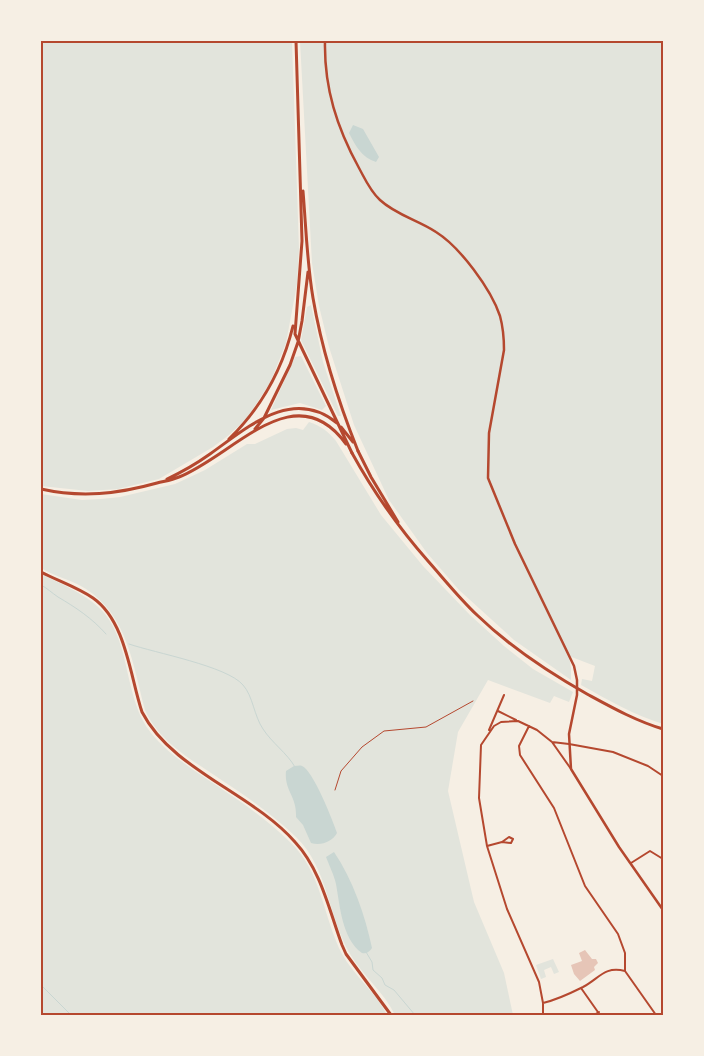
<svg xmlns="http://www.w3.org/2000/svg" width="704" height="1056" viewBox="0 0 704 1056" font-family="'Asap Condensed',sans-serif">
	<rect width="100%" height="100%" fill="#f6efe4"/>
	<path fill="#e2e4dc" d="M41 41H292L299 249 297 284 286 343 270 383 247 418 229 435 213 447 159 479 118 489 88 491 41 486Z
		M300 41H663V724C634 715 608 700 581 685L582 679 592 681 595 666 569 656 571 668V680L514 640 459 590 427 553 389 500 354 425 329 347 319 306 312 263Z
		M311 305 323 362 341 416H338L301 340 307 307Z
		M301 356 326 406 322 410 300 403 271 410 295 357Z
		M309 422C321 426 328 431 336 441L381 515 423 566 470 615 504 646 533 669 573 692 569 702 554 696 550 703 488 680 458 732 448 791 474 902 504 973 513 1015H395C384 992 363 976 350 954 328 916 328 868 296 837 273 815 246 796 220 779 192 760 159 742 145 710 133 666 128 616 86 589 73 580 55 577 41 568V494L82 500 101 499 120 497 175 484 205 470 247 444H255L287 429 296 428 303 430Z
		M41 574C63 585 89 595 105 614 131 646 124 699 151 733 170 756 195 771 219 787 244 804 269 821 290 842 322 872 323 917 342 954 354 976 376 992 387 1015H41Z
		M553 959 559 972 554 974 551 967 544 970 546 977 541 979 536 965Z"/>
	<path fill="#c9d6d2" d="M353 125 363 129 379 157 376 162C362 158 355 145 349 133Z
		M294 766C297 766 300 765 302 766 313 770 333 821 337 833 332 842 321 846 311 843L303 825 296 817C297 796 284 791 286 771Z
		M334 852C353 880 365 915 372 948 369 952 367 954 362 953 342 939 340 906 336 884 334 875 329 865 326 857Z"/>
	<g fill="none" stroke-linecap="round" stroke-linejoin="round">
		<path stroke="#c9d6d2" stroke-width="1" d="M41 585C47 588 52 593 58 597 75 607 92 618 106 634
			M129 644C155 653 227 666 243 685 253 696 254 716 263 729 272 743 287 753 295 767
			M366 952 372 962 373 970 382 978 385 985 394 990 415 1015
			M41 985 71 1015"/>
	</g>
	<path fill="#e6c5b7" d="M585 950 592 959H596L598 963 594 967 595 970 580 981 574 974 571 965 582 961 579 953Z"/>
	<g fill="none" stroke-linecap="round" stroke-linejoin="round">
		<path stroke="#b5482f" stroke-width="1" d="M335 790 341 771 362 747 384 731 426 727 473 701"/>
		<path stroke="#b5482f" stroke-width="2" d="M498 711 516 720
			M529 726 519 746 520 755 554 808 585 886 618 934 625 953V971
			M489 730 504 695
			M552 742 571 769
			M487 846 502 842 511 843 513 839 509 837 502 842
			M631 863 650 851 663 859
			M581 988 600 1015
			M543 1003C556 1000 571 993 583 987 600 978 604 966 625 971L656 1015
			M543 1015V1003L539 982 507 909 487 846 479 798 481 745 494 726 501 722 518 721 537 730 552 742 569 744 613 752 648 766 663 776
			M594 1015 599 1012"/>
		<path stroke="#b5482f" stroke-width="2.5" d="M325 41C324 88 337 128 359 168 365 179 370 191 380 200 396 215 418 220 436 232 460 247 491 289 500 316 503 327 504 338 504 350L489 433 488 478 515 544 574 666 577 680V695L569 734 571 769 619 847 663 910"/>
		<path stroke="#b5482f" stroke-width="3" d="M296 41 302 241 295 334 352 453
			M303 191C306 227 307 263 313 298 322 351 338 401 358 451
			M341 427 353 442
			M255 429 264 418 290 365 298 342 302 321 308 272
			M229 439C262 407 282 371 293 326
			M167 479C182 472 196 464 210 454 247 428 292 386 337 423
			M41 489C81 498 118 494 157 483 165 481 172 480 179 477 233 456 295 373 346 444
			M41 572C58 581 77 587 93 598 126 621 130 676 142 712 172 770 252 793 295 842 321 870 329 910 342 945L346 954 391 1015"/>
		<path stroke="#b5482f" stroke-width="3" d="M358 451 371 477 398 522
			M352 453C374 493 398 527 428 561 444 579 459 598 477 615 509 646 548 672 587 694 611 707 636 721 663 729"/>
	</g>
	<rect width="704" height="1056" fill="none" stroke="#f6efe4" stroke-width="85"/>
	<rect x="42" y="42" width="620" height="972" fill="none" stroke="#b5482f" stroke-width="2"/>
</svg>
